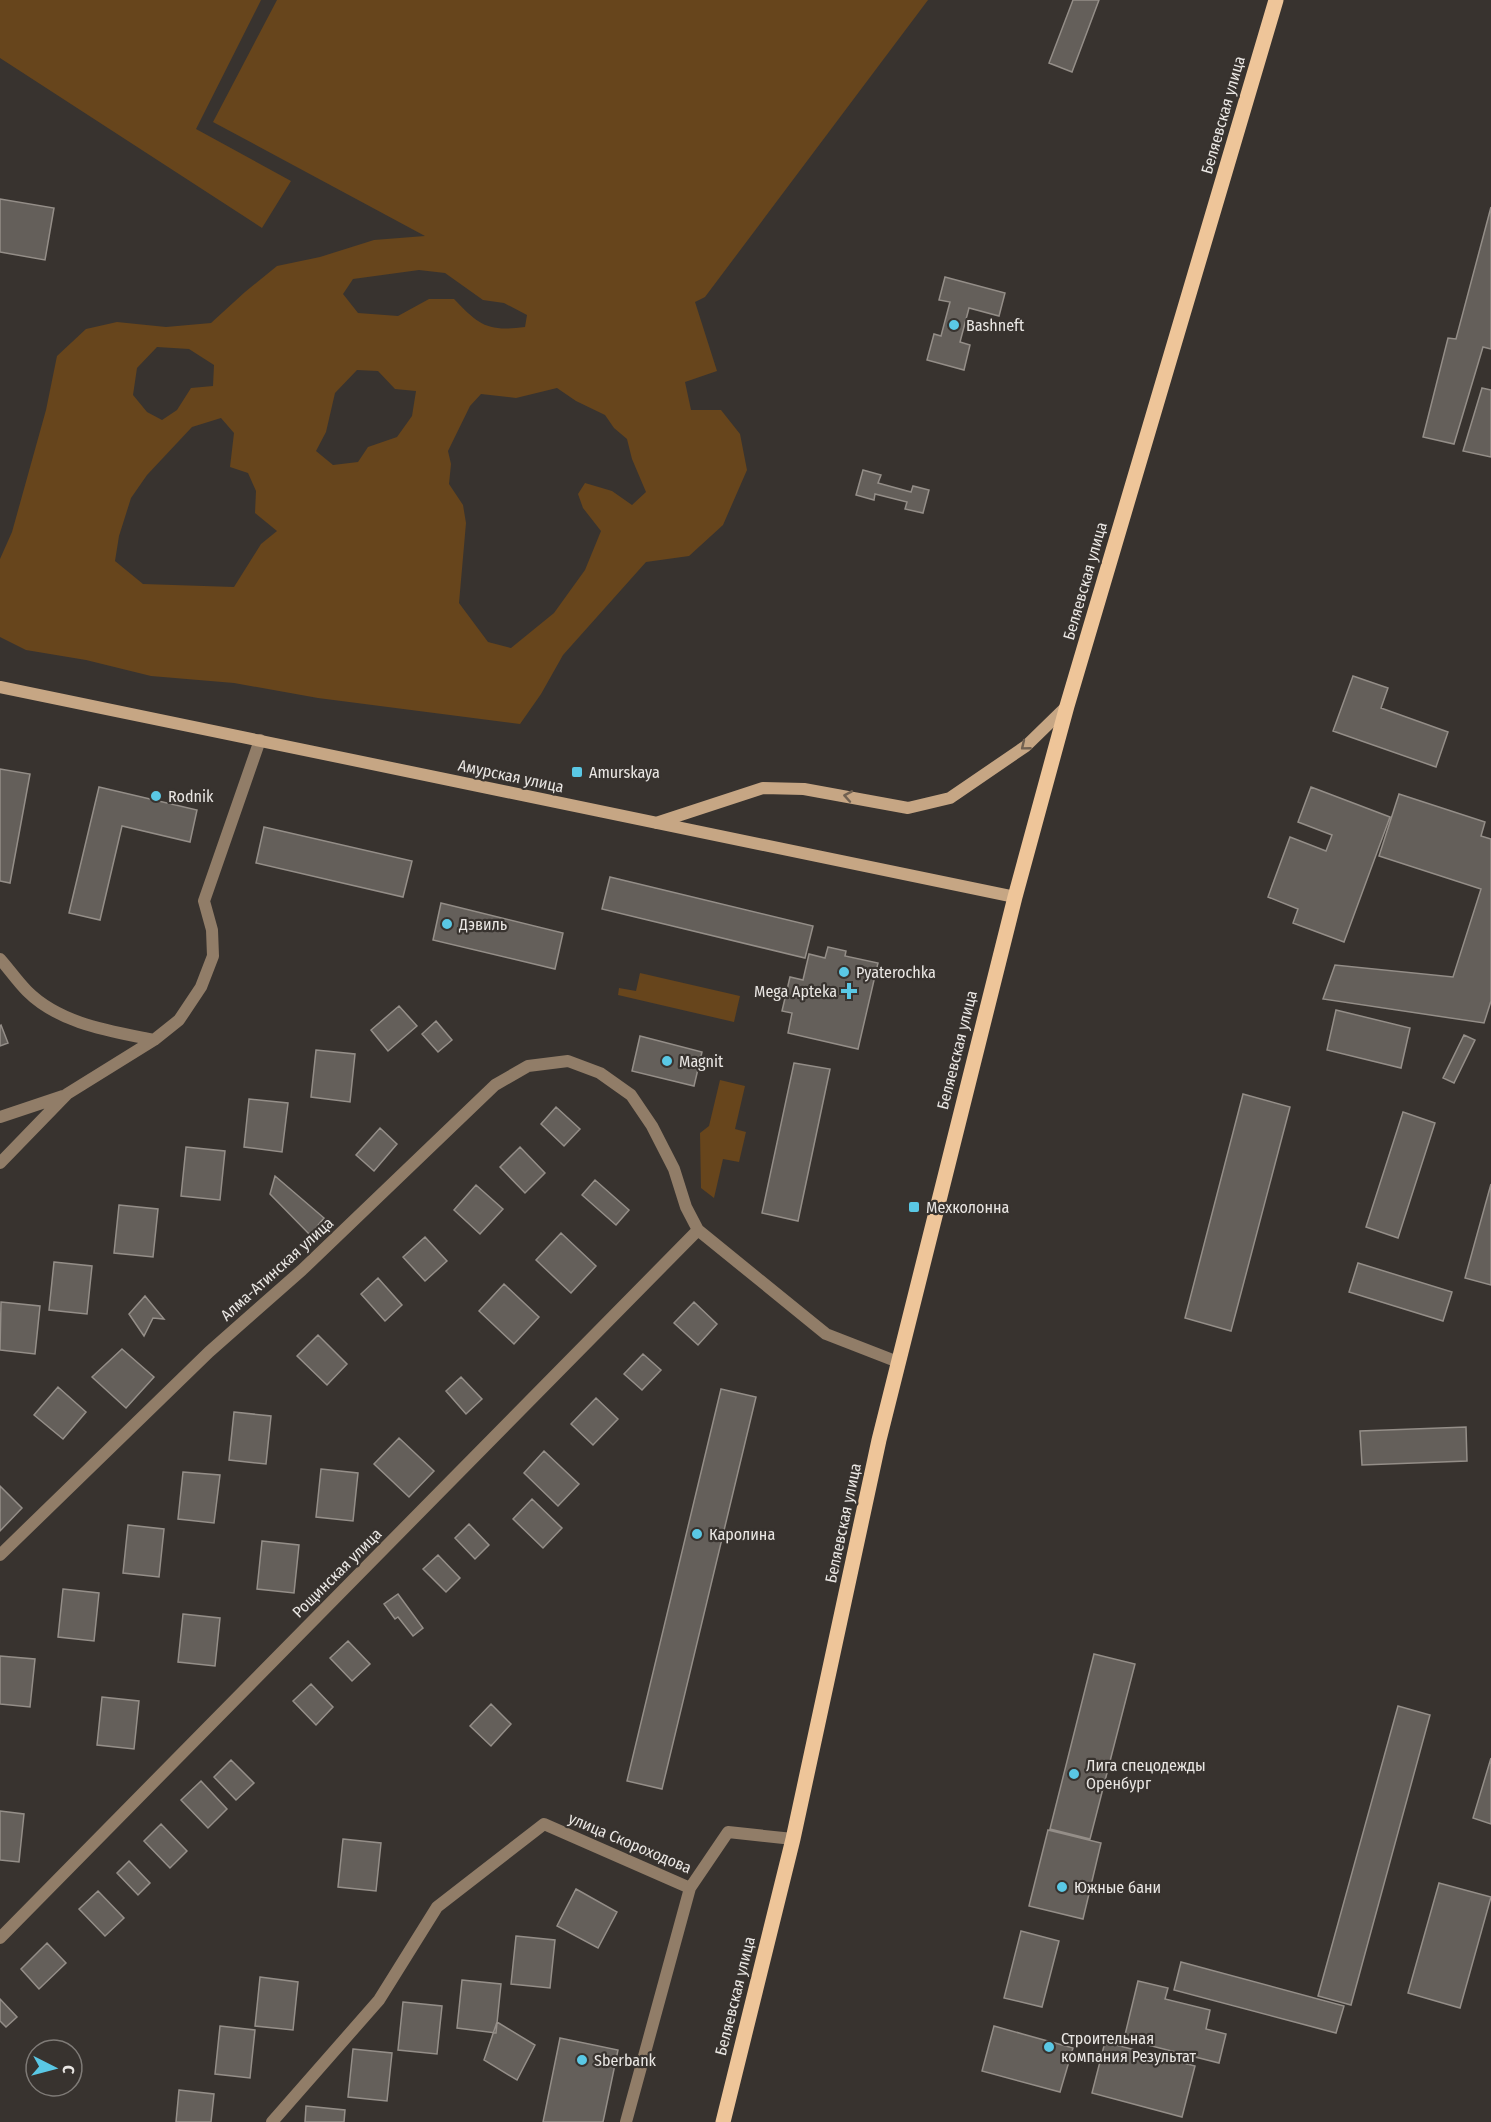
<svg xmlns="http://www.w3.org/2000/svg" width="1491" height="2122" viewBox="0 0 1491 2122" font-family="'Fira Sans Condensed',sans-serif">
	<rect width="100%" height="100%" fill="#38332f"/>
	<path fill="#67451c" fill-rule="evenodd" d="M0 0H261L196 129 291 181 262 228 0 58Z
		M277 0H928L705 297 695 302 717 371 685 382 691 410H721L740 434 747 470 723 525 689 556 646 562 563 655 541 694 520 724 318 698 234 683 151 676 86 660 26 650 0 637V559L12 532 46 410 57 356 86 329 117 322 166 327 211 323 245 292 277 266 320 257 374 240 425 236 213 122ZM419 270 445 273 483 300 504 303 527 315 525 327C487 332 479 325 454 299H429L398 316 358 313 343 294 353 279ZM157 347 189 349 214 365 213 386 191 388 177 410 162 420 147 412 133 395 137 368ZM357 370 378 371 395 389 416 391 412 416 397 437 368 447 358 462 333 465 316 451 326 432 335 393ZM557 388 576 401 605 415 614 428 627 439 632 459 646 492 632 505 612 491 585 483 578 494 583 508 601 531 585 570 554 613 511 648 488 642 459 603 466 523 463 505 449 484 451 464 448 451 470 406 481 394 516 398ZM221 418 234 433 230 467 248 473 256 491 255 513 277 531 261 544 234 587 143 584 115 561 119 536 131 498 147 475 192 427Z
		M640 973 740 996 734 1022 618 995 619 988 636 991Z
		M720 1080 745 1086 735 1129 746 1132 739 1162 723 1159 714 1198 701 1188 700 1133 709 1126Z"/>
	<path fill="#645f5a" stroke="#948e88" stroke-width="1.5" d="M1073 0H1099L1072 72 1049 63Z
		M0 199 54 208 45 260 0 252Z
		M1491 207V349L1483 347 1454 444 1423 437 1448 338 1456 339Z
		M945 277 1005 293 999 316 969 308 960 342 970 345 964 370 927 360 934 334 941 336 950 302 939 300Z
		M1482 388 1491 390V457L1463 451Z
		M863 470 881 475 878 483 911 492 913 486 929 490 923 513 905 509 907 502 875 494 874 500 856 495Z
		M1353 676 1388 688 1381 708 1448 732 1436 767 1333 731Z
		M0 769 30 774 10 883 0 881Z
		M99 787 197 810 190 842 122 826 100 920 69 913Z
		M1311 787 1390 817 1344 942 1293 923 1298 909 1268 897 1290 837 1326 851 1332 835 1298 822Z
		M1399 794 1485 822 1481 836 1491 839V1001L1484 1023 1323 999 1335 965 1453 977 1481 889 1379 856Z
		M264 827 412 861 403 897 256 863Z
		M610 877 813 926 805 958 602 909Z
		M441 903 563 933 555 969 433 940Z
		M828 947 846 951 845 956 878 963 858 1049 788 1033 792 1013 782 1011 790 977 803 980 809 954 825 958Z
		M399 1006 417 1026 388 1051 371 1030Z
		M1336 1010 1410 1028 1401 1068 1327 1050Z
		M436 1021 452 1040 438 1052 422 1034Z
		M1 1025 8 1043 0 1046V1026Z
		M1464 1035 1475 1040 1454 1083 1443 1078Z
		M640 1036 702 1052 694 1086 632 1071Z
		M316 1050 355 1054 350 1102 311 1097Z
		M794 1063 830 1069 798 1221 762 1213Z
		M1243 1094 1290 1107 1231 1331 1185 1318Z
		M249 1099 288 1103 282 1152 244 1147Z
		M556 1107 580 1129 564 1146 541 1124Z
		M1403 1112 1435 1123 1398 1238 1366 1227Z
		M380 1128 397 1144 374 1171 356 1155Z
		M186 1147 225 1151 220 1200 181 1196Z
		M520 1147 545 1173 525 1193 500 1167Z
		M275 1176 324 1218 310 1235 270 1194Z
		M595 1180 629 1210 616 1225 582 1195Z
		M1491 1184V1285L1465 1278Z
		M476 1185 503 1209 480 1234 454 1210Z
		M119 1205 158 1209 153 1257 114 1253Z
		M561 1233 596 1266 571 1293 536 1260Z
		M425 1237 447 1261 425 1281 403 1257Z
		M54 1262 92 1266 87 1314 49 1310Z
		M1358 1263 1452 1292 1443 1321 1349 1292Z
		M378 1278 402 1305 385 1321 361 1294Z
		M504 1284 539 1317 514 1344 479 1311Z
		M145 1296 164 1319 153 1318 144 1336 129 1314Z
		M1 1302 40 1306 35 1354 0 1350Z
		M694 1302 717 1324 698 1345 674 1323Z
		M318 1335 347 1364 327 1385 297 1356Z
		M122 1349 154 1377 126 1408 92 1377Z
		M643 1354 661 1370 642 1390 624 1374Z
		M461 1377 482 1399 466 1414 446 1391Z
		M58 1387 86 1412 63 1439 34 1415Z
		M721 1389 756 1397 662 1789 627 1781Z
		M596 1398 618 1419 593 1445 571 1424Z
		M234 1412 271 1416 266 1464 229 1460Z
		M1466 1427 1467 1461 1362 1465 1360 1431Z
		M399 1438 434 1471 409 1497 374 1464Z
		M544 1451 579 1484 558 1506 524 1473Z
		M321 1469 358 1473 353 1521 316 1517Z
		M183 1472 220 1475 214 1523 178 1519Z
		M0 1486 22 1508 0 1531Z
		M532 1499 562 1528 543 1548 513 1519Z
		M469 1524 489 1545 475 1559 455 1538Z
		M128 1525 164 1529 159 1577 123 1573Z
		M262 1541 299 1545 294 1593 257 1589Z
		M438 1555 460 1578 446 1592 423 1569Z
		M63 1589 99 1593 94 1641 58 1637Z
		M398 1594 423 1628 413 1636 398 1617 395 1619 384 1604Z
		M183 1614 220 1618 215 1666 178 1662Z
		M348 1641 370 1664 352 1681 330 1658Z
		M1094 1654 1135 1664 1090 1839 1050 1829Z
		M0 1656 35 1659 30 1707 0 1704Z
		M311 1684 333 1707 316 1725 293 1701Z
		M102 1697 139 1701 134 1749 97 1745Z
		M491 1704 511 1724 491 1746 470 1726Z
		M1398 1706 1430 1715 1351 2005 1318 1996Z
		M1491 1758V1824L1473 1818Z
		M231 1760 254 1783 236 1800 214 1777Z
		M201 1781 227 1809 208 1828 181 1800Z
		M0 1811 24 1814 19 1862 0 1860Z
		M161 1824 187 1851 170 1868 144 1841Z
		M1048 1830 1101 1843 1083 1919 1029 1906Z
		M343 1839 381 1843 376 1891 338 1887Z
		M129 1861 150 1883 138 1895 117 1873Z
		M1439 1883 1491 1897 1460 2008 1408 1993Z
		M576 1889 617 1912 598 1948 557 1926Z
		M98 1891 124 1918 105 1936 79 1909Z
		M1021 1931 1059 1941 1042 2007 1004 1998Z
		M516 1936 555 1940 550 1988 511 1984Z
		M47 1943 66 1963 39 1989 21 1969Z
		M1181 1962 1344 2006 1336 2033 1174 1990Z
		M260 1977 298 1982 293 2030 255 2026Z
		M462 1980 501 1984 496 2033 457 2028Z
		M1138 1981 1168 1988 1165 1999 1210 2010 1206 2029 1226 2034 1219 2063 1124 2039Z
		M0 1999 17 2017 6 2027 0 2021Z
		M403 2002 442 2006 437 2054 398 2050Z
		M497 2022 535 2045 517 2080 484 2060Z
		M220 2026 255 2030 250 2078 215 2074Z
		M994 2026 1073 2048 1060 2092 982 2071Z
		M560 2038 618 2050 603 2122H543Z
		M1105 2042 1195 2066 1182 2117 1092 2093Z
		M353 2049 392 2053 387 2101 348 2097Z
		M179 2090 214 2094 211 2122H176Z
		M306 2106 345 2110 344 2122H305Z"/>
	<g fill="none" stroke-linecap="round" stroke-linejoin="round">
		<path stroke="#917d68" stroke-width="12" d="M0 959C9 969 17 981 27 991 60 1024 110 1031 154 1040
			M0 1117 63 1096
			M0 1163 67 1094 154 1040 179 1020 201 987 213 956 212 930 204 901 260 740
			M0 1555 209 1352 302 1270 495 1085 528 1066 568 1061 600 1073 631 1095 652 1126 674 1169 686 1207 698 1230 826 1334 898 1362
			M0 1938 698 1230
			M272 2122 379 2000 437 1907 544 1824 690 1888 728 1832 793 1839
			M626 2122 690 1888"/>
		<path stroke="#c6a684" stroke-width="12" d="M0 687C339 756 676 828 1015 897
			M656 823 763 788 804 789 908 808 950 798 1026 746 1066 707"/>
		<path stroke="#eec599" stroke-width="15" d="M723 2122 793 1839 879 1440 1015 897 1067 706 1276 0"/>
	</g>
	<defs><path id="oneway-chevron" d="M-2-3.5L2.5 0L-2 3.5" fill="none" stroke-width="1.6" stroke-linecap="round" stroke-linejoin="round" transform="scale(1.5)"/></defs>
	<g stroke="#716151">
		<use href="#oneway-chevron" transform="translate(1025 746) rotate(141)"/>
		<use href="#oneway-chevron" transform="translate(848 796) rotate(-170)"/>
	</g>
	<g fill="#5ac8e5" stroke="#38332f" stroke-width="2">
		<circle cx="954" cy="325" r="6"/>
		<rect x="571" y="766" width="12" height="12" rx="3"/>
		<circle cx="156" cy="796" r="6"/>
		<circle cx="447" cy="924" r="6"/>
		<circle cx="844" cy="972" r="6"/>
		<path d="M846 982h6v6h6v6h-6v6h-6v-6h-6v-6h6z"/>
		<circle cx="667" cy="1061" r="6"/>
		<rect x="908" y="1201" width="12" height="12" rx="3"/>
		<circle cx="697" cy="1534" r="6"/>
		<circle cx="1074" cy="1774" r="6"/>
		<circle cx="1062" cy="1887" r="6"/>
		<circle cx="1049" cy="2047" r="6"/>
		<circle cx="582" cy="2060" r="6"/>
	</g>
	<g text-anchor="middle" dominant-baseline="central" stroke-width="4.5" stroke-linejoin="round" paint-order="stroke">
		<g font-size="16" fill="#eae7e4" stroke="#38332f">
			<text transform="translate(1223 115) rotate(-74)">Беляевская улица</text>
			<text transform="translate(1085 581) rotate(-74)">Беляевская улица</text>
			<text transform="translate(511 776) rotate(12)">Амурская улица</text>
			<text transform="translate(957 1050) rotate(-76)">Беляевская улица</text>
			<text transform="translate(277 1269) rotate(-42)">Алма-Атинская улица</text>
			<text transform="translate(843 1523) rotate(-78)">Беляевская улица</text>
			<text transform="translate(337 1573) rotate(-45)">Рощинская улица</text>
			<text transform="translate(630 1843) rotate(23)">улица Скороходова</text>
			<text transform="translate(735 1996) rotate(-76)">Беляевская улица</text>
		</g>
		<g font-size="16" fill="#eae7e4" stroke="#38332f" text-anchor="start">
			<text x="966" y="325">Bashneft</text>
			<text x="589" y="772">Amurskaya</text>
			<text x="168" y="796">Rodnik</text>
			<text x="459" y="924">Дэвиль</text>
			<text x="856" y="972">Pyaterochka</text>
			<text x="837" y="991" text-anchor="end">Mega Apteka</text>
			<text x="679" y="1061">Magnit</text>
			<text x="926" y="1207">Мехколонна</text>
			<text x="709" y="1534">Каролина</text>
			<text x="1086" y="1765">Лига спецодежды<tspan x="1086" dy="18">Оренбург</tspan></text>
			<text x="1074" y="1887">Южные бани</text>
			<text x="1061" y="2038">Строительная<tspan x="1061" dy="18">компания Результат</tspan></text>
			<text x="594" y="2060">Sberbank</text>
		</g>
	</g>
	<g transform="translate(54 2068) rotate(96)"><circle r="28" fill="#38332f" stroke="#7f7b77" stroke-width="1.5"/>
	<path d="M0-4.5L10 22L0 15L-10 22Z" fill="#5ac8e5"/>
	<text y="-9" font-size="16" font-weight="bold" text-anchor="middle" fill="#eae7e4">С</text>
	</g>
</svg>
